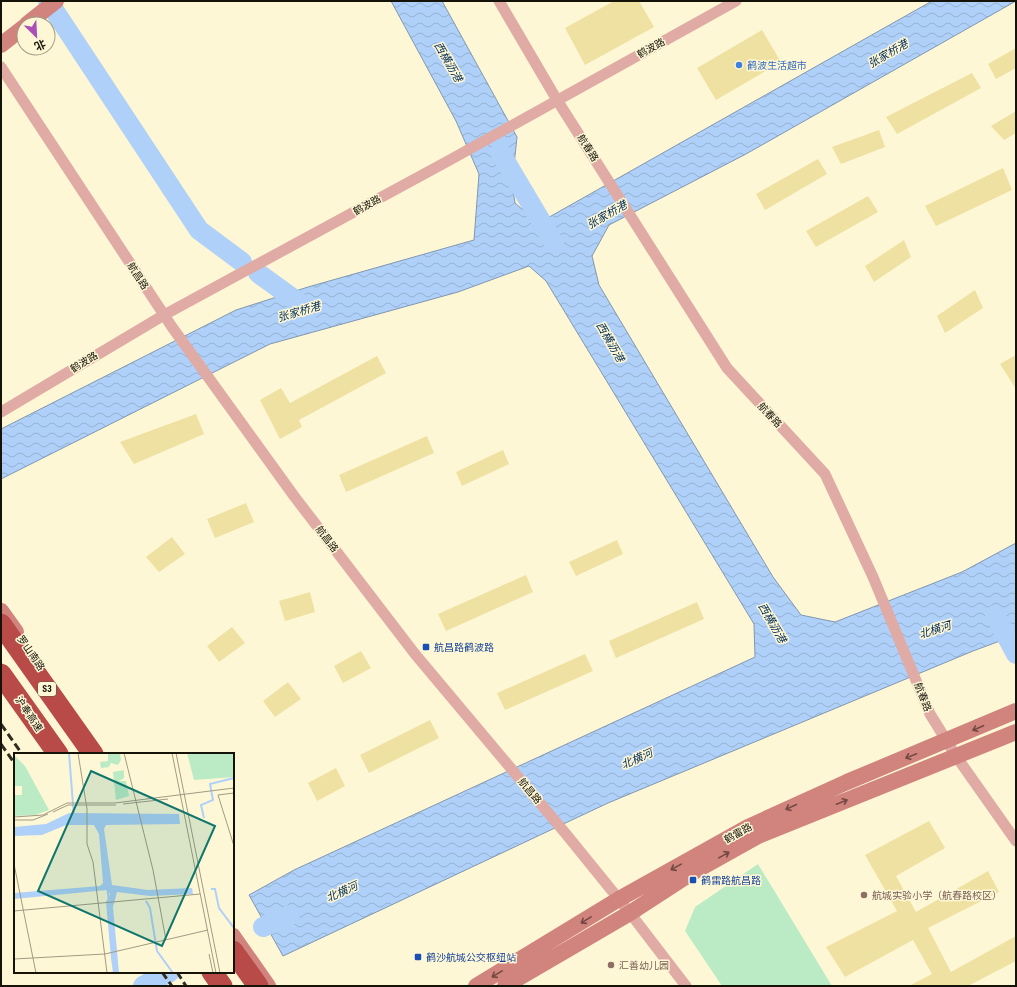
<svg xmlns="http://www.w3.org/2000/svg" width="1017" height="987" viewBox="0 0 1017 987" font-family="'Roboto Condensed','Noto Sans SC',sans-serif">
	<defs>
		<pattern id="water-waves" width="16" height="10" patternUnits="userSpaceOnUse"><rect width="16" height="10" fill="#afd0f8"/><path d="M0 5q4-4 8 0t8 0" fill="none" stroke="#96b2d3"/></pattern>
	</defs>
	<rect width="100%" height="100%" fill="#fef7d6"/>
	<path fill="#bbebc4" d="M758 864 832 986H722L685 931 695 907Z"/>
	<path fill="url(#water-waves)" stroke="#8197b0" d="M391 1H442L517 137 512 184 515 203 531 217 544 220 932 1H1016L746 154 609 225 592 256 599 285 773 577 801 615 835 622 962 572 1016 543V635L973 651 608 803 283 956 249 895 294 870 755 657 754 624 546 281 529 266 458 292 270 344 1 479V429L236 310 308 287 474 240 479 174 456 121Z"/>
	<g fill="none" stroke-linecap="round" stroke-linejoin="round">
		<path stroke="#afd0f8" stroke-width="20" d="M48 1 199 230 242 262
			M500 152 554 243
			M258 273 309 310
			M995 615 1016 654
			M263 927 290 915
			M143 986 170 972"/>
	</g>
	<path fill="#efe1a2" d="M614 1H639L654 27 585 65 565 28Z
		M762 30 781 62 716 100 697 68Z
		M1016 48V68L996 79 988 64Z
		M972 73 981 88 897 134 886 117Z
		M1016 111V133L1004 140 991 126Z
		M879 130 885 147 841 164 832 147Z
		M818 159 827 174 765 210 756 194Z
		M1003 168 1012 190 936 226 925 206Z
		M868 196 878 212 816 247 806 231Z
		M904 240 911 257 874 282 865 266Z
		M975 290 983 308 945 333 937 316Z
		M1016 355V389L1000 364Z
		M377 356 386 373 299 420 302 427 280 439 260 400 281 388 290 403Z
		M196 414 204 434 134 464 120 442Z
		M427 436 434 453 346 492 339 475Z
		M503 450 509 464 462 486 456 472Z
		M246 503 254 522 215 538 207 519Z
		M172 537 185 554 159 572 146 557Z
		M617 540 623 554 576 576 569 562Z
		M526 575 533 592 446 631 438 614Z
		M310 592 315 612 285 621 279 601Z
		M697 602 704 619 616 658 609 641Z
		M232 627 245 643 219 662 207 646Z
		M361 651 371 668 343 683 334 666Z
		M585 654 593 671 505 710 497 693Z
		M288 682 301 699 275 717 263 701Z
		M430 720 439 738 369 773 360 755Z
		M336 768 345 786 317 801 308 783Z
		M929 821 945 848 896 876 916 912 988 871 999 892 928 928 951 972 1016 936V961L968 986H909L932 974 913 940 845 977 826 947 897 911 865 855Z"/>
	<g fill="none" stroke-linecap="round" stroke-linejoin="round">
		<path stroke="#e0aaa5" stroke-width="11" d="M499 1 557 100 727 368 825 474 873 577 930 714 956 756 1016 841
			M1 67 172 327 294 496 415 654 566 834 630 913 686 986
			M1 412 164 315 448 161 736 1"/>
		<path stroke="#d1837d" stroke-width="16" d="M27 24 56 1
			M1 45 24 27
			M1 611 16 632
			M233 936 268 986
			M476 986 619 899 748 827 847 782 1016 711
			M505 986 630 913 690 874 758 836 1016 732"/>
		<path stroke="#b84b48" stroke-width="21" d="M1 624 93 754
			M1 674 58 754
			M233 951 258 986
			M212 972 222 986"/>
		<path stroke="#302d1f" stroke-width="3" stroke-dasharray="8 4" stroke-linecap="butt" d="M1 724 22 754
			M1 744 15 764
			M162 972 172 986
			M177 972 186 986"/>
	</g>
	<defs><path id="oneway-shaft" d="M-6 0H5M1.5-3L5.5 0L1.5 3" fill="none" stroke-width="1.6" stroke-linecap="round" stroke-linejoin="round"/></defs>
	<g stroke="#734a42">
		<use href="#oneway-shaft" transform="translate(978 728) rotate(157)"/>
		<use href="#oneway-shaft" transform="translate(911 756) rotate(158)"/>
		<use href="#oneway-shaft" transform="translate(842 802) rotate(-22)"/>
		<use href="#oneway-shaft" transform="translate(791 807) rotate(155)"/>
		<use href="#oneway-shaft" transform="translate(724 855) rotate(-29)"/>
		<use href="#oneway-shaft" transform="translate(676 867) rotate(151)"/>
		<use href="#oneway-shaft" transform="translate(586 920) rotate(148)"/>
		<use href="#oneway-shaft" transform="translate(497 974) rotate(149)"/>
	</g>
	<circle fill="#3f7fe0" stroke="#fef7d6" stroke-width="1.5" cx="739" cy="65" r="4"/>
	<g fill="#1a4fb4" stroke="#fef7d6" stroke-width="1.5">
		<rect x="422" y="643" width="8" height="8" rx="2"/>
		<rect x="689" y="876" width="8" height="8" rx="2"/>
		<rect x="414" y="953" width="8" height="8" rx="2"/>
	</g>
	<g fill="#8d6e63" stroke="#fef7d6" stroke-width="1.5">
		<circle cx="864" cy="895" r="4"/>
		<circle cx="611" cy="965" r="4"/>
	</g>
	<g text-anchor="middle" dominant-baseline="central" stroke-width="3" stroke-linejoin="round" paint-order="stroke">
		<rect fill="#fef7d6" stroke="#5b5745" stroke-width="1" x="38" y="682" width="18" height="14" rx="3"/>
		<g font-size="9" font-weight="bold" fill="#151207">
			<text x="47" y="689">S3</text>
		</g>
		<g font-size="10" fill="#151207" stroke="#fef7d6">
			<text transform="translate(651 48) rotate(-29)">鹤波路</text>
			<text transform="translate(588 148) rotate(58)">航春路</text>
			<text transform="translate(367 205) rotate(-28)">鹤波路</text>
			<text transform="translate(138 276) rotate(57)">航昌路</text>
			<text transform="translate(84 362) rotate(-31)">鹤波路</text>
			<text transform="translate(770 415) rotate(47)">航春路</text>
			<text transform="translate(327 539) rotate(53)">航昌路</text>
			<text transform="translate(31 653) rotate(55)">罗山南路</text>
			<text transform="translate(923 697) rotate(69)">航春路</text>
			<text transform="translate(29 714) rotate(55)">沪奉高速</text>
			<text transform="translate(530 791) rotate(50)">航昌路</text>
			<text transform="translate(738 833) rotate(-28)">鹤雷路</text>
		</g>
		<g font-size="10" fill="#366cbe" stroke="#fef7d6" text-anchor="start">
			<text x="747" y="65">鹤波生活超市</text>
		</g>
		<g font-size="10" fill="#164399" stroke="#fef7d6" text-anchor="start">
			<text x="434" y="647">航昌路鹤波路</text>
			<text x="701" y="880">鹤雷路航昌路</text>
			<text x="426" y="957">鹤沙航城公交枢纽站</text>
		</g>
		<g font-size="10" fill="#785e54" stroke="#fef7d6" text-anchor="start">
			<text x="872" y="895">航城实验小学（航春路校区）</text>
			<text x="619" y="965">汇善幼儿园</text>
		</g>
		<g font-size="11" font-style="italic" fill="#012c57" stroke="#fef7d6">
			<text transform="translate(888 54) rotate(-30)">张家桥港</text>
			<text transform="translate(448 62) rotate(60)">西横沥港</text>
			<text transform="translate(607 215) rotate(-30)">张家桥港</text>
			<text transform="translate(299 312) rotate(-16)">张家桥港</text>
			<text transform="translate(610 342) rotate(60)">西横沥港</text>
			<text transform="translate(772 623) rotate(60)">西横沥港</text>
			<text transform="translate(935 630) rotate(-18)">北横河</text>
			<text transform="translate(637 759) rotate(-24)">北横河</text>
			<text transform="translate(342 892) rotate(-24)">北横河</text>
		</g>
	</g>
	<g transform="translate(14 753)">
		<rect width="220" height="220" fill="#fef7d6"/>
		<path d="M173 0H220V24L180 27ZM0 2 11 13 35 57 21 62 0 63V42H8V33H0Z" fill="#bbebc4"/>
		<path d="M94 0H106L107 7 104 12 97 10 95 14 87 15 86 9 94 8ZM110 17V25L105 28H112L115 43 102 47 99 19Z" fill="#bbebc4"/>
		<path d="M55 60 165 61 166 71 92 72 90 76 98 132 134 137 178 135 179 141 136 143 103 139 99 154 105 220H99L97 205 92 149 96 141 93 137 0 146V140L86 133 89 130 85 81 80 72H52L28 82 0 83V74L32 71Z" fill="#afd0f8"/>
		<path fill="none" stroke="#afd0f8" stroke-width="2" d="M55 0 60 64M190 65 187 52 199 47 196 31 220 25M93 134 95 147M197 136H201L205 155 220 175M132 148 136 155 143 198 159 220"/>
		<path fill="none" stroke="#a19b83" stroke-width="1" d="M64 0 73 56V91L79 109 93 220M110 0 139 117 152 187M158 0 202 220M162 0 206 220M220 40 204 42 220 93M109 51 154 46M39 59 54 52H102M0 64 29 62 53 50H101L220 35M0 67H19L34 61M0 111 22 220M0 158 186 141M195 201 199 220M0 206 91 201 194 177"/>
		<path fill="#0f766e" fill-opacity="0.15" stroke="#0f766e" stroke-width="2" d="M77 18 201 73 148 193 24 138Z"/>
		<rect width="220" height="220" fill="none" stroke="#151207" stroke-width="2"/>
	</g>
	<rect width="1017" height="987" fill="none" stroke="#151207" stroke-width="4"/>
	<g transform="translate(36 36) rotate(156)"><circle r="19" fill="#fef7d6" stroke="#a19b83"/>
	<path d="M0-3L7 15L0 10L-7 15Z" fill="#ac4eb7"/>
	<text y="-6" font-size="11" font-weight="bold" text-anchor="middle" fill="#151207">北</text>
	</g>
</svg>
